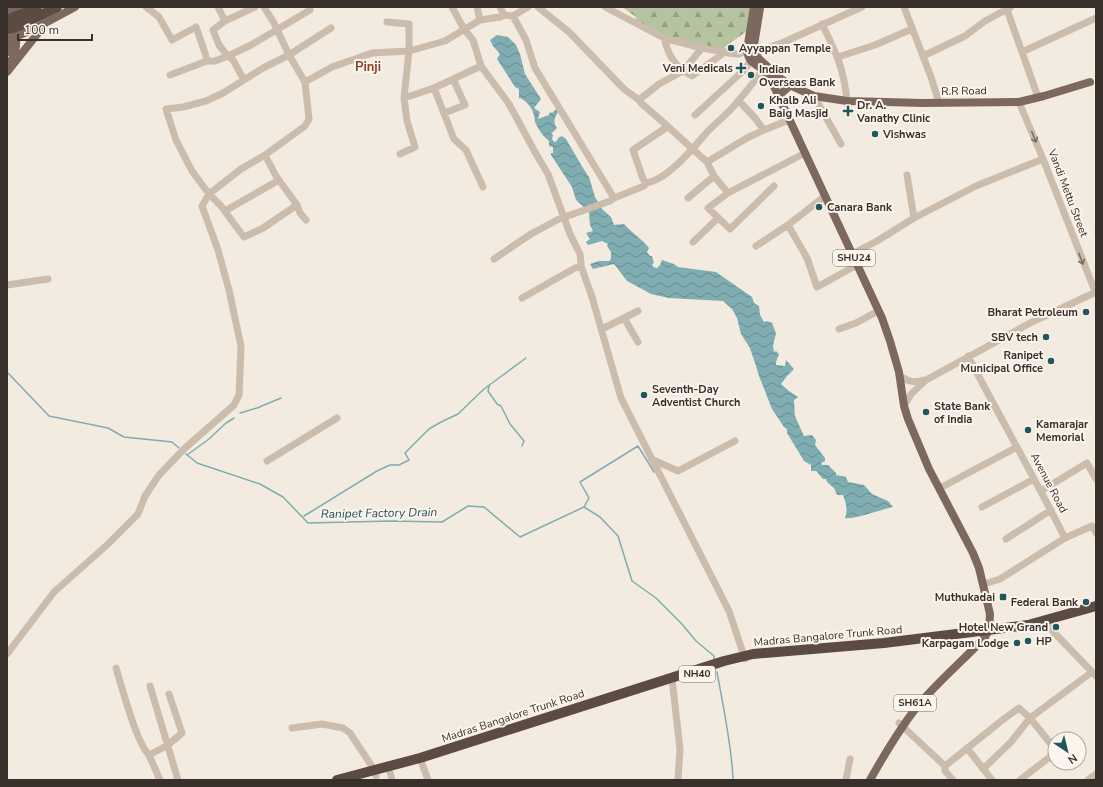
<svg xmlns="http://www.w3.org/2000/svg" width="1103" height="787" viewBox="0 0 1103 787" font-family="'Nunito Sans',sans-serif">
	<defs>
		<pattern id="forest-firs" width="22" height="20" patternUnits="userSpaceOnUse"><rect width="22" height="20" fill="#b6c3a0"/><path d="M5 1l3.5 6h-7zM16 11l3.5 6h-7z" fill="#959f83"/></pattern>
		<pattern id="water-waves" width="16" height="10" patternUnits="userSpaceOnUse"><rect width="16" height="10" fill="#7fadb1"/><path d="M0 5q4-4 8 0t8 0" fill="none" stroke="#698d90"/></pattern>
	</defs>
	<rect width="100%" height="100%" fill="#f3ebe0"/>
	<path fill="url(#forest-firs)" d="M622 7H752L747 31 725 47 724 51 658 34 635 20 636 17Z"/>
	<path fill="url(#water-waves)" d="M497 35 508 37 516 45 520 54 525 74 541 99 534 108 540 112 538 119 549 115 550 112 552 113 557 108 559 110C555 117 552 122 557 128L551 134 553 135 552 139 554 142 557 141 558 138 562 136 566 139 583 168 589 177 595 197 602 209 611 217 614 225 624 224C632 233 642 239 649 248L647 252 650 256H652L654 263 652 264 653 267 657 268 660 265 662 260 674 264 678 267 716 272 752 297 754 303 759 306 760 315 764 322 767 321 772 323 776 333 773 346 774 352 776 351 779 354 776 362V365L785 366 786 360 794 369 787 376 781 384 789 391 798 397 794 400 795 416 804 436 812 435 816 440 815 445 825 458V461L821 463 822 465H828L836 473V475L846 477 848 482 864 485 872 494 888 501 893 507C882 509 854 520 845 518 848 510 846 503 843 495H837L834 488 827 482 826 479H823L816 471H811V465L804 461 787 433V429L784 427 772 409 759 376 755 363 750 348 741 334 737 318 732 309 723 301 669 298 651 294 627 281 614 264 593 269 590 264 599 261H609L611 259V252L607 246 608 244 602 241 588 245 586 242 590 239 586 233 593 231 590 225 589 212 576 200 572 187 551 155V153H553V147L549 146V141C544 137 539 131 536 124 534 121 535 118 534 115 533 109 526 100 520 98L519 99V89L515 87 497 59 500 54 493 46 490 40Z"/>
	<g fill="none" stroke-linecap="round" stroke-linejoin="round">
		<path stroke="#7fadb1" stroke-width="1.5" d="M7 372 49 416 108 428 124 437 172 442 179 448
			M489 386 488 391 497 404 501 406 510 424 524 441 522 446
			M240 413 257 408 281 398
			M186 454 197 463 260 484 283 497 308 523 391 521 442 522 468 506 484 507 520 537 584 507 600 517 618 536 632 581 656 598 681 623 696 641 714 656V659
			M187 455 209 439 226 423 234 418
			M584 507 589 498 580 482 638 446 654 472
			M304 516 377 471 390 465H399L409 460 405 453 429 429 441 422 458 414 484 389 526 358
			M717 672C723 706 732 746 733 780"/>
		<path stroke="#ccbcac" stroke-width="7" d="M146 7 159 17 172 40 196 27 205 53 207 61
			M218 7 225 21
			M452 7 464 29 473 40 481 66 509 104 535 152 548 174 570 234 580 254 581 263V266L592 297 621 398 729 611 745 659
			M477 7 480 20
			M500 7 504 15
			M538 7 569 32 624 89 639 100 641 103 664 123 707 162 714 176 728 193
			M605 7 664 38 702 48 734 54H739L747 50
			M904 7 931 77 939 103
			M1006 7 1038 97
			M513 16 526 40 535 68 614 198
			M387 22 409 24V51L404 98 407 121 415 147 400 154
			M822 24C836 52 844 69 847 101
			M664 38C669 57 675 67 692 76L725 52
			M1022 52 1096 18
			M755 53 784 42 862 7
			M923 56 965 36 985 21 1011 7
			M838 57 875 45 912 29
			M170 75 207 61H215L228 56 251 45 310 10
			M244 80 233 60 226 54 219 45 213 30 225 21 255 7
			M305 82 332 67 372 53 409 51 445 41 480 20 500 17 504 15 513 16 528 7
			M434 88 454 139 466 150 483 187
			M814 96 841 144
			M404 98 434 88 481 66
			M639 100 659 84 683 71 702 48
			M739 101 755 118 764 130
			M1019 102 1043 159 1096 294
			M444 113 465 105 453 79
			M695 115 743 71 751 61
			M265 155 276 176 297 205 263 228 244 237 221 206 209 194 192 171 176 140 166 109 183 107 206 101 223 93 263 68 289 55 331 28
			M707 162 747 138 764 130 789 120
			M907 175 914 218
			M646 183C668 180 694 147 708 131 718 121 730 112 738 101 747 91 755 80 763 70
			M774 186 730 229 708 208 728 193 805 153
			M688 198 714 176
			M297 205 300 213 306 220
			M225 211 279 180
			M788 225 807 258 817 287 857 265
			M693 242 718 218
			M756 246 788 225 825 196
			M852 254 877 241 914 218 976 186 1043 159
			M494 259 531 234 559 219 610 201 614 198 644 186 646 183 643 179 633 150 667 127
			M7 285 48 279
			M522 298 575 268 581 266
			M624 318 638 342
			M602 329 638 311
			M839 329 856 323 878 311
			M968 356C1000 417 1034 477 1065 538L1000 579 984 584
			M900 376C909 382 914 383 924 380
			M904 406 911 394 926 380 1032 322 1096 292
			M651 459 678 471 735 441
			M267 461 337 418
			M940 488 1017 447
			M1041 491 1087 463 1096 479
			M982 507 1034 479
			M1065 538 1092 526 1096 533
			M1006 539 1051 510
			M1043 621 1096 676
			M7 654 54 592 107 545 138 514 145 496 159 475 184 449 234 405 239 395 241 346 229 290 218 250 202 206 209 194 241 169 265 155 305 126 309 119 305 82 289 55 274 23 264 7
			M116 668C122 687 136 742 149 755L160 780
			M672 679 680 749 678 780
			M150 686 178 780
			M899 723 945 766V771L953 780
			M292 728 322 724 343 728 350 733 375 771 376 776
			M967 748 992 780
			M149 755 168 745 182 733 169 694
			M420 758 428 780
			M945 766 1005 718 1019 708 1030 718 1055 749
			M983 769 1011 742 1030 718 1092 672
			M390 772 392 780
			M846 780 850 759
			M1020 780 1055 753
			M1088 780 1096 774"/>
		<path stroke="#7c685c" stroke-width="8" d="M754 7 747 50C749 64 754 62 763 70 766 73 769 77 771 80L882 318 890 341 899 372 904 406 908 419 929 469 973 553 979 568 990 614 989 630 985 637C963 661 937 682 916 708 899 730 884 755 870 780
			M760 8 754 45 755 53 759 59 781 79 794 87 814 96 847 101 923 103 1019 102 1044 96 1090 82
			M10 10C16 25 20 47 11 61
			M7 12 18 7
			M7 40 32 30 75 7
			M7 52 15 37
			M7 72 42 28
			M778 96 791 85"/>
		<path stroke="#5b4b42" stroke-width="10" d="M17 16 37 7
			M21 25 57 7
			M337 780 420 758 724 661 753 654 884 643 1028 625 1096 606"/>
		<path stroke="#5b4b42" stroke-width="10" d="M7 20 17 16
			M7 30 21 25"/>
	</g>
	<defs><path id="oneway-shaft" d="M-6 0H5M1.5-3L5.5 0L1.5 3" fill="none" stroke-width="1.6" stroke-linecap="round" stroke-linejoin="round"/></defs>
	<g stroke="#7c6f65">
		<use href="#oneway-shaft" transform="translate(1034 137) rotate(68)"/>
		<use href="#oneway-shaft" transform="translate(1081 259) rotate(69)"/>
	</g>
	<g fill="#20565c" stroke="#fbf5ed" stroke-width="1.5">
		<circle cx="731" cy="48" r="4"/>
		<path d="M739 62h4v4h4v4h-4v4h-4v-4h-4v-4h4z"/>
		<circle cx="751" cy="75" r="4"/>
		<circle cx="761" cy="106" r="4"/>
		<path d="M846 105h4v4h4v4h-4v4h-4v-4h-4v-4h4z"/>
		<circle cx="875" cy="134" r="4"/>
		<circle cx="819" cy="207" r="4"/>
		<circle cx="1086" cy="312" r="4"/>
		<circle cx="1046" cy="337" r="4"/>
		<circle cx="1051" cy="361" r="4"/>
		<circle cx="644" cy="395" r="4"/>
		<circle cx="926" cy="412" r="4"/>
		<circle cx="1028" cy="430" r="4"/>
		<rect x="999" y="593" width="8" height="8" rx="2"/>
		<circle cx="1086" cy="602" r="4"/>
		<circle cx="1056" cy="627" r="4"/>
		<circle cx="1028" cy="641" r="4"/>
		<circle cx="1017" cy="643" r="4"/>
	</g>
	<g text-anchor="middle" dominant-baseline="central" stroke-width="4" stroke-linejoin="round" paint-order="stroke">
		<g fill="#fbf5ed" stroke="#746b65" stroke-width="1">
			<rect x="833" y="250" width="42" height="16" rx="3"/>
			<rect x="679" y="666" width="36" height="16" rx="3"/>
			<rect x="894" y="695" width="42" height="16" rx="3"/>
		</g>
		<g font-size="10" font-weight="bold" fill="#3a302b">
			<text x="854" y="258">SHU24</text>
			<text x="697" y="674">NH40</text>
			<text x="915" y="703">SH61A</text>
		</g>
		<g font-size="11" font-weight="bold" fill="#3a302b" stroke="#fbf5ed" text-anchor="start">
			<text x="739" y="48">Ayyappan Temple</text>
			<text x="733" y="68" text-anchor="end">Veni Medicals</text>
			<text x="759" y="69">Indian<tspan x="759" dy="13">Overseas Bank</tspan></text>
			<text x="769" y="100">Khalb Ali<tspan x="769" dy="13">Baig Masjid</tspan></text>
			<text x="857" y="105">Dr. A.<tspan x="857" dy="13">Vanathy Clinic</tspan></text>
			<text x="883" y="134">Vishwas</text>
			<text x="827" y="207">Canara Bank</text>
			<text x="1078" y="312" text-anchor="end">Bharat Petroleum</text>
			<text x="1038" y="337" text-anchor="end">SBV tech</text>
			<text x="1043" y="355" text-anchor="end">Ranipet<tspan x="1043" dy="13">Municipal Office</tspan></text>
			<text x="652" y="389">Seventh-Day<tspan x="652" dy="13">Adventist Church</tspan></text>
			<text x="934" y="406">State Bank<tspan x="934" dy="13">of India</tspan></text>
			<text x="1036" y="424">Kamarajar<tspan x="1036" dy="13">Memorial</tspan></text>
			<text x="995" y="597" text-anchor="end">Muthukadai</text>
			<text x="1078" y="602" text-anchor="end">Federal Bank</text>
			<text x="1048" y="627" text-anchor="end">Hotel New Grand</text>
			<text x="1036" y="641">HP</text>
			<text x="1009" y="643" text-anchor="end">Karpagam Lodge</text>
		</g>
		<g font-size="11" fill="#3a302b" stroke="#fbf5ed">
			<text transform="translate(964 91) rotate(-1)">R.R Road</text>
			<text transform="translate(1068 193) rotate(69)">Vandi Mettu Street</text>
			<text transform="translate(1049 483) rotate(62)">Avenue Road</text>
			<text transform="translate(828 636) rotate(-5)">Madras Bangalore Trunk Road</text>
			<text transform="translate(513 716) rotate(-18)">Madras Bangalore Trunk Road</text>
		</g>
		<g font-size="12" font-style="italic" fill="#20565c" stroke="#fbf5ed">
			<text transform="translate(379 513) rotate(-1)">Ranipet Factory Drain</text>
		</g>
		<g font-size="13" font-weight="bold" fill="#8a4023" stroke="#fbf5ed">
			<text x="368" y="67">Pinji</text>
		</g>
	</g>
	<rect width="1103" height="787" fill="none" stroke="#3a302b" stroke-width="16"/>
	<g transform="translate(1067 751) rotate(145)"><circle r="19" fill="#fbf5ed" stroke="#aea69f"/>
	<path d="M0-3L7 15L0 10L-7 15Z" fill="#20565c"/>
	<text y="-6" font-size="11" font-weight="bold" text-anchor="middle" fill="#3a302b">N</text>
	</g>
	<path d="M18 34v6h74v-6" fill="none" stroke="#3a302b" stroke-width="2"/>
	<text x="24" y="34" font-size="12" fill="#3a302b" stroke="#fbf5ed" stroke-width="3" paint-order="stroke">100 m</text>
</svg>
